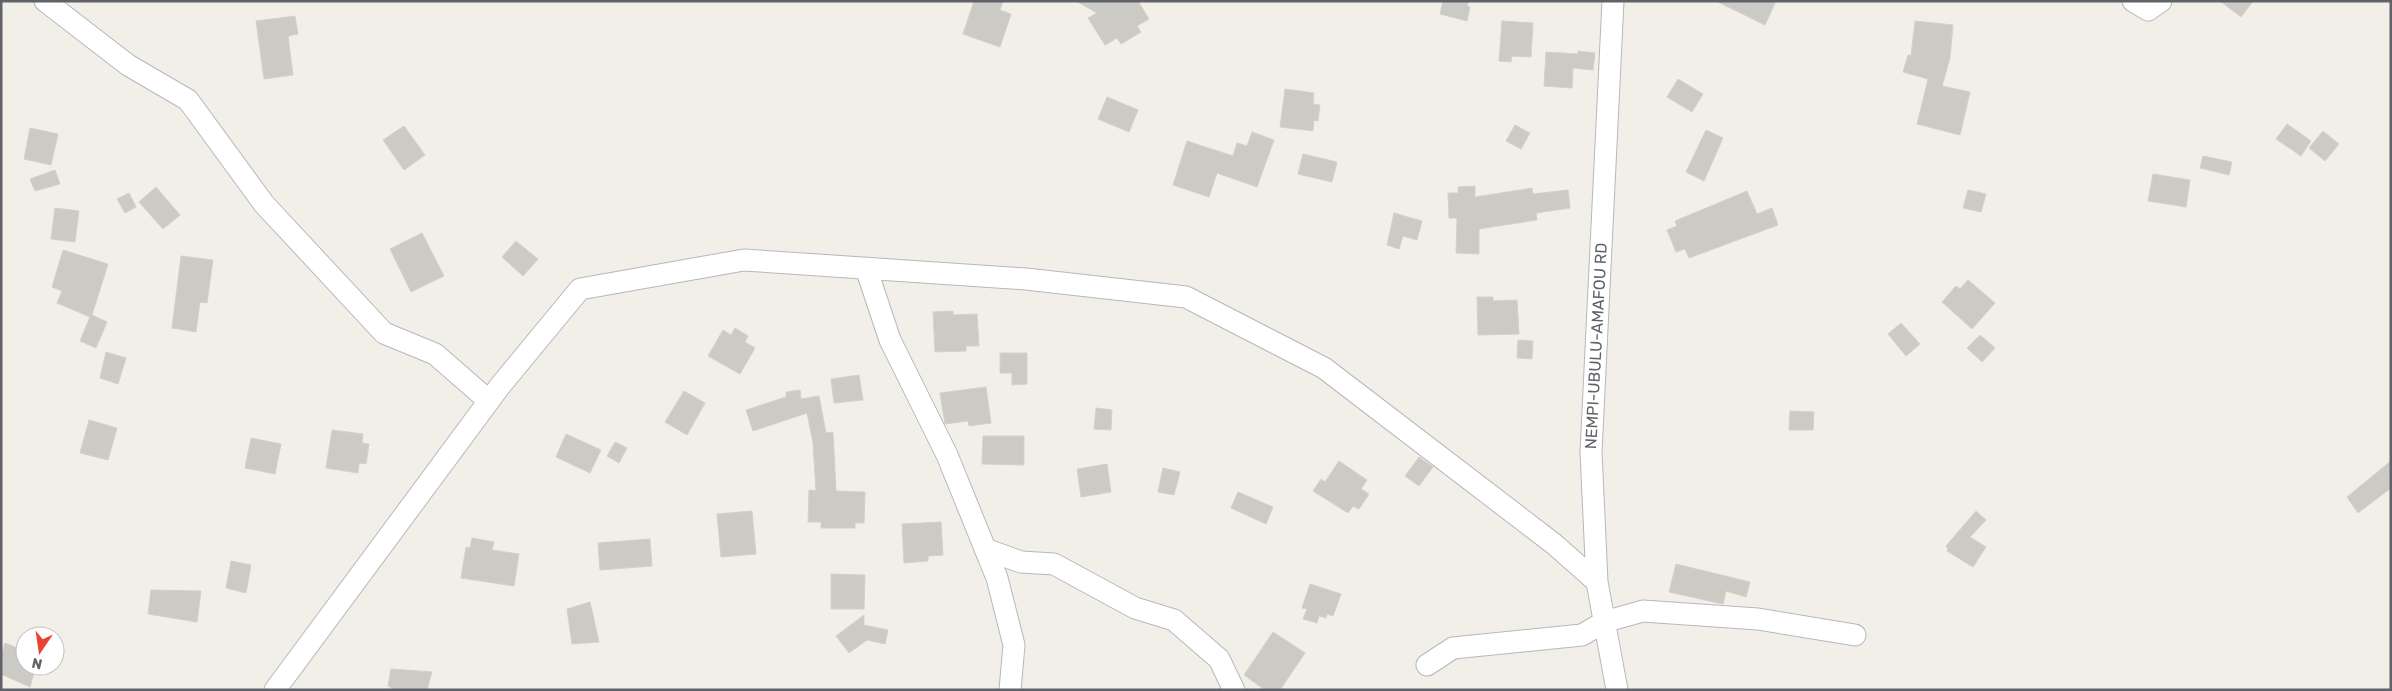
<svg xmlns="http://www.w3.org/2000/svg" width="2392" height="691" viewBox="0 0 2392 691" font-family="Rubik,sans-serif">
	<rect width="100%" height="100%" fill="#f1efe8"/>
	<path fill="#cccac5" stroke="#d6d1c6" d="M974 1H1003L1000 10 1011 14 1000 47 963 34Z
		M1076 1H1138L1149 19 1137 26 1141 32 1121 44 1117 38 1105 45 1088 18 1097 13Z
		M1443 1H1469L1467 6 1470 7 1467 21 1440 14Z
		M1716 1H1776L1765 25Z
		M2220 1H2253L2241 17Z
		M295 16 298 34 288 36 293 75 264 79 256 21Z
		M1502 21 1533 23 1531 57 1512 56 1511 62 1499 61Z
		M1915 21 1953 25 1950 58 1942 86 1970 92 1960 135 1917 124 1928 79 1903 72 1908 55 1911 56Z
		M1578 51 1595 53 1593 70 1573 68 1572 88 1544 86 1546 52 1578 54Z
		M1678 79 1703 94 1692 112 1667 97Z
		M1285 89 1314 93 1313 104 1320 105 1318 121 1314 120 1313 131 1280 127Z
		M1107 97 1138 110 1129 132 1098 119Z
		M2287 124 2311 141 2301 156 2276 139Z
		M1515 125 1530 133 1521 149 1506 141Z
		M404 126 425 155 404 170 383 140Z
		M30 128 58 134 51 165 24 159Z
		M1706 130 1723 138 1704 181 1686 172Z
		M2323 131 2339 144 2325 161 2309 148Z
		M1252 132 1274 140 1257 187 1217 173 1209 197 1173 185 1187 141 1233 156 1237 143 1247 146Z
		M1303 154 1337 162 1332 182 1298 174Z
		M2203 156 2232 162 2229 175 2200 168Z
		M55 170 60 184 35 191 30 179Z
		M2153 174 2190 180 2186 207 2148 201Z
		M1475 186V197L1532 188 1533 194 1568 190 1570 208 1536 213 1537 220 1479 229V254L1456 253 1457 218H1449L1448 193H1458V187Z
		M156 187 180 215 163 229 139 202Z
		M1968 190 1986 194 1981 212 1963 208Z
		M1747 191 1757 214 1772 208 1778 225 1689 258 1685 249 1676 252 1667 230 1677 226 1675 221Z
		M129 193 136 207 125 213 117 199Z
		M55 208 79 211 75 242 51 239Z
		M1394 213 1422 221 1417 240 1403 236 1399 249 1387 245Z
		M422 233 444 276 411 292 390 249Z
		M516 241 538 259 523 276 502 257Z
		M63 250 108 264 92 315 107 322 96 348 80 341 90 317 57 303 62 291 52 287Z
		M181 256 213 260 207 303 200 302 196 332 172 328Z
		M1968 280 1995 303 1972 329 1942 302 1956 286 1960 289Z
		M1477 297H1493V301L1517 300 1519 334 1478 335Z
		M953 311V315L977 314 979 346H966V351L935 352 933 312Z
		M1901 323 1920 344 1906 356 1888 334Z
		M735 328 748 336 745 342 755 348 740 374 708 356 723 330 731 335Z
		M1980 335 1995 348 1982 362 1967 348Z
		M1518 340 1533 341 1532 359 1517 358Z
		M106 352 126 358 118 384 100 378Z
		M1000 353H1027V384L1012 385V373H1000Z
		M859 375 863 400 834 403 831 379Z
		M986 387 991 423 969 426 968 421 945 424 940 393Z
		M800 390 801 399 819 396 826 433 833 432 836 491 865 492 864 523H855V528H821V522H808L809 490 816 491 813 443 807 413 753 431 746 410 786 397V392Z
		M684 391 705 403 687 435 665 422Z
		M1096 408 1112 410 1111 430 1094 429Z
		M1790 411 1814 412 1813 430H1789Z
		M89 420 117 428 108 460 80 453Z
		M332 430 363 434 362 443 369 444 366 464 359 463 358 473 326 468Z
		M566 434 601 450 590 473 556 457Z
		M983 436H1024V465L982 464Z
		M251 438 281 444 275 474 245 468Z
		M615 442 627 448 619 463 607 456Z
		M1419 457 1433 467 1419 486 1405 476Z
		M1339 461 1367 480 1361 489 1369 494 1359 509 1353 506 1348 513 1313 491 1321 479 1325 482Z
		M2391 461V488L2358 513 2347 497Z
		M1107 464 1111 492 1081 497 1077 469Z
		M1163 468 1180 472 1174 495 1158 492Z
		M1238 492 1273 507 1266 524 1231 508Z
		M752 511 756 554 721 557 717 514Z
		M1976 511 1986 520 1970 537 1986 547 1973 567 1947 551 1948 549 1946 546Z
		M941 522 943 555 928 556V561L904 563 902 524Z
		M472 538 494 542 492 550 519 554 514 586 461 578 466 547 470 548Z
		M650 539 652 566 600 570 598 543Z
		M231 561 251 565 246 593 226 588Z
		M1676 564 1750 582 1746 597 1726 591 1723 604 1669 592Z
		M831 574 865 575 864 609H831Z
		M1310 584 1341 594 1333 616 1327 614 1326 618 1319 616 1317 623 1303 619 1307 609 1302 608Z
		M151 590 201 591 197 622 148 614Z
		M590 602 599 642 572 644 567 609Z
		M864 615V625L888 630 885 644 867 640 849 653 836 636Z
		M1273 632 1305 653 1280 690H1265L1244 675Z
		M5 643 25 651V666H36L30 687 1 674V657Z
		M391 669 432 672 427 690H395L388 686Z"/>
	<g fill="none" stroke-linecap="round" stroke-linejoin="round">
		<g stroke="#b5b8bc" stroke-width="23">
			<path id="minor" d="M45 1 128 65 188 100 264 204 384 333 435 354 489 401
				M1613 1 1591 452 1597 582 1617 690
				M2133 1 2148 10 2161 1
				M866 268 890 340 947 455 997 578 1014 645 1010 690
				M985 549 1021 562 1054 564 1135 608 1174 620 1219 659 1234 690
				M1427 665 1453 648 1582 635 1604 622 1643 611 1758 619 1855 635
				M275 690 500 386 580 289 744 260 1026 279 1186 297 1324 368 1554 544 1597 582"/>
		</g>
		<use href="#minor" stroke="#fff" stroke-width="21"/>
	</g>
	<g text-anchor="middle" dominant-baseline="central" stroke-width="5" stroke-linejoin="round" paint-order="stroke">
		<g font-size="16" fill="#5f6368" stroke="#fff">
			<text transform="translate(1596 346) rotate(-87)">NEMPI-UBULU-AMAFOU RD</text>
		</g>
	</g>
	<rect width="2392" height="691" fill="none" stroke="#5f6368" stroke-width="5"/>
	<g transform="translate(40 651) rotate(193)"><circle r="24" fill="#ffffff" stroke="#bfc1c3"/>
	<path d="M0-4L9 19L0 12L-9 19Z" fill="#ea4335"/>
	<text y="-8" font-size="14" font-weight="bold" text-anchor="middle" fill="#5f6368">N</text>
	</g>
</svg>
